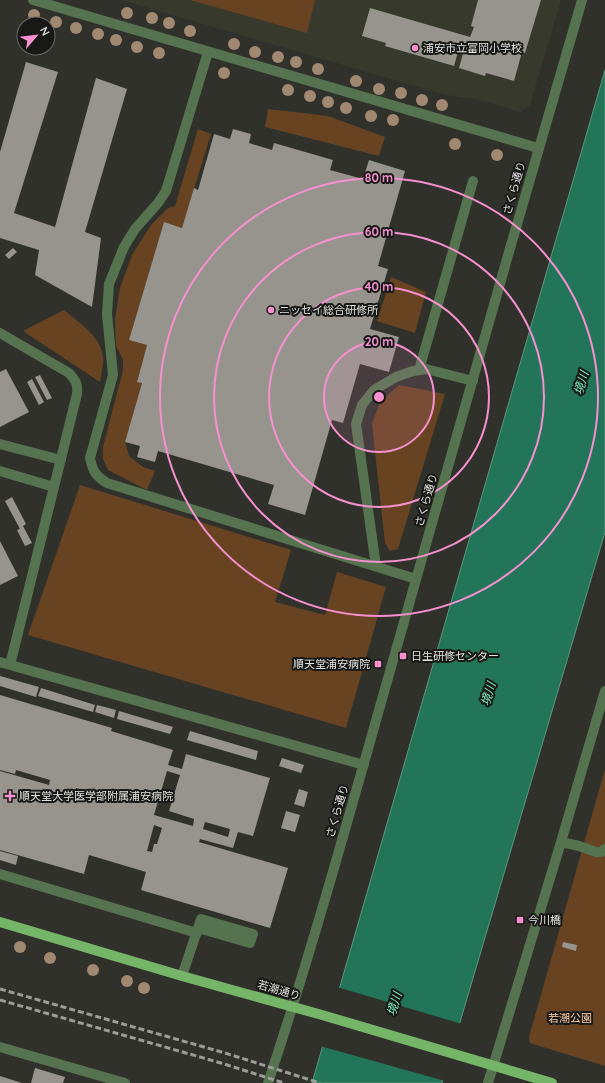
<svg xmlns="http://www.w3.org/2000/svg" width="605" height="1083" viewBox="0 0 605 1083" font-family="Quicksand,'Noto Sans JP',sans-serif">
	<rect width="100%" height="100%" fill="#30312b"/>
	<path fill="#37392d" d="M121 0H561L530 105 520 112 476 99 446 95Z"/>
	<path fill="#684322" d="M190 0H315L307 33Z
		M268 109 328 116 385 137 379 156 265 127Z
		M198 129 211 134 182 228 164 223 129 340 147 345 137 381 142 383 125 442 129 456 143 467 155 471 147 490 108 470 103 459V447L123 370V359L116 346 115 319 120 288 132 255 151 225 168 208 175 206Z
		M391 277 426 292 415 333 377 321Z
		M64 310C79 323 101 336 103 357 104 365 101 374 100 382L23 331Z
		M399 385 445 394 398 549 390 551 385 543 372 424 380 402Z
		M80 485 291 550 275 602 325 615 337 572 386 587 346 728 28 635Z
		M605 769V1066L530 1043 529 1037Z"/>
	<path fill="#237559" stroke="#5c9681" d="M605 70V532L442 1083H312Z"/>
	<path fill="#30312b" d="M337 987 462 1024 445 1081 320 1046Z"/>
	<path fill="#97948d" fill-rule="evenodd" d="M478 0H541L525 53 522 52 514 81 486 73 485 76 459 68 465 46 460 45 454 66 385 46 386 43 362 36 370 8 470 37 474 27 471 26Z
		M26 62 58 72 14 213 55 227 96 78 127 89 85 232 101 238 92 307 35 275 39 250 0 238V152Z
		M233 129 251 134 249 143 272 150 274 143 333 160 330 170 363 179 369 160 405 171 378 266 388 269 370 329 399 337 389 372 360 364 343 423 332 420 305 515 268 504 274 485 158 451 155 462 137 457 140 446 125 442 142 383 137 382 147 345 129 340 164 222 182 228 194 188 198 190 214 134 230 139Z
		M13 248 17 252 9 259 5 255Z
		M6 369 29 412 0 427V372Z
		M40 375 52 398 47 400 35 377Z
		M32 379 44 402 39 405 27 382Z
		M12 497 26 524 23 526 32 543 25 546 17 530 20 529 5 501Z
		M0 541 18 576 0 585Z
		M0 676 39 687 36 697 0 686Z
		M41 688 95 705 93 712 38 696Z
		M0 695 112 728 111 731 173 750 168 765 182 769 186 754 270 778 253 836 238 832 233 848 200 839 199 842 288 868 270 928 141 890 146 872 89 855 84 874 0 850V771L49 785 50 780 16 770 15 774 0 770ZM167 771 180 775 169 811 194 819 193 826 154 815ZM76 788 90 792 89 797 75 793ZM205 822 230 829 228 837 203 829ZM154 825 162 828 157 844H154L152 852 147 851Z
		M97 705 116 710 114 718 95 712Z
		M119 711 173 727 170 734 117 719Z
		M190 731 258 751 256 760 187 740Z
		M282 758 304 765 301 773 279 766Z
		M299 789 308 792 304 807 294 804Z
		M286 811 300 815 295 832 281 828Z
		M0 851 18 856 16 865 0 860Z
		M563 942 577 945 576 951 562 947Z
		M35 1068 65 1077 63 1083H31Z
		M0 1076 22 1083H0Z"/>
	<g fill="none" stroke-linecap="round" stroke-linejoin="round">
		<path stroke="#54734e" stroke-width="10" d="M33 0 538 148
			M208 52 166 191 158 203 135 229 124 247 109 284 107 314 113 375 90 458C93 472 96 476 107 483L416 579
			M0 333 69 373C76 381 78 384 77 394L10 665
			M419 370 473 181
			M0 444 61 460
			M0 471 54 487
			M376 566 356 424 362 405 374 390 396 377 413 371 426 369 473 381
			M0 662 364 765
			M561 842 579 846 596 852H601L605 849
			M0 874 197 933
			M182 976 201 919 253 934 250 943 198 928
			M0 1047 125 1083
			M268 1083C316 938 356 790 398 643 459 428 519 214 582 0
			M488 1083 561 842 605 691"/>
		<path stroke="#75b567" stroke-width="10" d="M0 922 182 976 322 1015 552 1083"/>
		<path stroke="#9c9d98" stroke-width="3" stroke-dasharray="6 3" stroke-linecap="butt" d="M0 989 225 1053 320 1083
			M0 1000 221 1063 284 1083"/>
	</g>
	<g fill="#a18871">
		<circle cx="127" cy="13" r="6"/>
		<circle cx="34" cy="15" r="6"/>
		<circle cx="152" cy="18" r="6"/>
		<circle cx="56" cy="22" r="6"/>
		<circle cx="169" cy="23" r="6"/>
		<circle cx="76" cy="28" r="6"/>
		<circle cx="190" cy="31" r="6"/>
		<circle cx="98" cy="34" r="6"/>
		<circle cx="116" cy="40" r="6"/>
		<circle cx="234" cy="44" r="6"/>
		<circle cx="137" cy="47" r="6"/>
		<circle cx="255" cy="52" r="6"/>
		<circle cx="159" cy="53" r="6"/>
		<circle cx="278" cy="57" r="6"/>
		<circle cx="296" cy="62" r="6"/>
		<circle cx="318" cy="69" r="6"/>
		<circle cx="224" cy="73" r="6"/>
		<circle cx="356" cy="81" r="6"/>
		<circle cx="379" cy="89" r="6"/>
		<circle cx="288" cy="90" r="6"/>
		<circle cx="401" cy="93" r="6"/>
		<circle cx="310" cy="96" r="6"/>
		<circle cx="422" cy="100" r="6"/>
		<circle cx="328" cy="102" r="6"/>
		<circle cx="442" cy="105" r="6"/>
		<circle cx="346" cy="108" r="6"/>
		<circle cx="371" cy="116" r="6"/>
		<circle cx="393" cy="120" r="6"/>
		<circle cx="455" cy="144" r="6"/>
		<circle cx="497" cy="155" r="6"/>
		<circle cx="20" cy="947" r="6"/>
		<circle cx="50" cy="958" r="6"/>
		<circle cx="93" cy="970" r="6"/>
		<circle cx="127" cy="981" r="6"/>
		<circle cx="144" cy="988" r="6"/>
	</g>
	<circle cx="379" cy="397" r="55" fill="#f690cf" fill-opacity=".12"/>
	<g fill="none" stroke="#f690cf" stroke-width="2">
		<circle cx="379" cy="397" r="55"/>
		<circle cx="379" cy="397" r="110"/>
		<circle cx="379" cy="397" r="165"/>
		<circle cx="379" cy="397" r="219"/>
	</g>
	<g fill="#f690cf" stroke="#181916" stroke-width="1.5">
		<circle cx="415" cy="48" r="4"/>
		<circle cx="271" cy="310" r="4"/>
		<rect x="399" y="652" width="8" height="8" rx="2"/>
		<rect x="374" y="660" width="8" height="8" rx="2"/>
		<path d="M8 790h4v4h4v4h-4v4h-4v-4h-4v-4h4z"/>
		<rect x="516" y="916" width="8" height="8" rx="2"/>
	</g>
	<g text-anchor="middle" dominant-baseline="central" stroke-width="4" stroke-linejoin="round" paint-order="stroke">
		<g font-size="11" fill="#e1e2de" stroke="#181916" text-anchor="start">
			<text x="423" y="48">浦安市立富岡小学校</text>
			<text x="279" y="310">ニッセイ総合研修所</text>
			<text x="411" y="656">日生研修センター</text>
			<text x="370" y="664" text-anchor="end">順天堂浦安病院</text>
			<text x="19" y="796">順天堂大学医学部附属浦安病院</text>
			<text x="528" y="920">今川橋</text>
		</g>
		<g font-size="11" fill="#e1e2de" stroke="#181916">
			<text transform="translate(514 188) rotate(-74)">さくら通り</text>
			<text transform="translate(426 500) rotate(-74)">さくら通り</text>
			<text transform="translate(337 811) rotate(-74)">さくら通り</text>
			<text transform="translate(279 990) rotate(16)">若潮通り</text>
		</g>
		<g font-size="11" fill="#fdd0aa" stroke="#181916">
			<text x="570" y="1018">若潮公園</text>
		</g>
		<g font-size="12" font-style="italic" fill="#7ceabf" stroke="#181916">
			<text transform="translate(581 383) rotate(-73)">境川</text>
			<text transform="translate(488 694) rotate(-73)">境川</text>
			<text transform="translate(394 1004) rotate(-73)">境川</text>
		</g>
	</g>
	<circle cx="379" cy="397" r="6" fill="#f690cf" stroke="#181916" stroke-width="2"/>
	<g font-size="12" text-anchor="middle" font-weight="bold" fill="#f690cf" stroke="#181916" stroke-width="4" stroke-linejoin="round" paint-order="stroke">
		<text x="379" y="182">80 m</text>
		<text x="379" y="236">60 m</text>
		<text x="379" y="291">40 m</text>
		<text x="379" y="346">20 m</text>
	</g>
	<g transform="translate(36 36) rotate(62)"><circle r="19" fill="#181916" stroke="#686966"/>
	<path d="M0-3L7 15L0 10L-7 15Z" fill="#f690cf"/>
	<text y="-6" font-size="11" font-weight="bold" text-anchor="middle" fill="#e1e2de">N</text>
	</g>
</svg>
